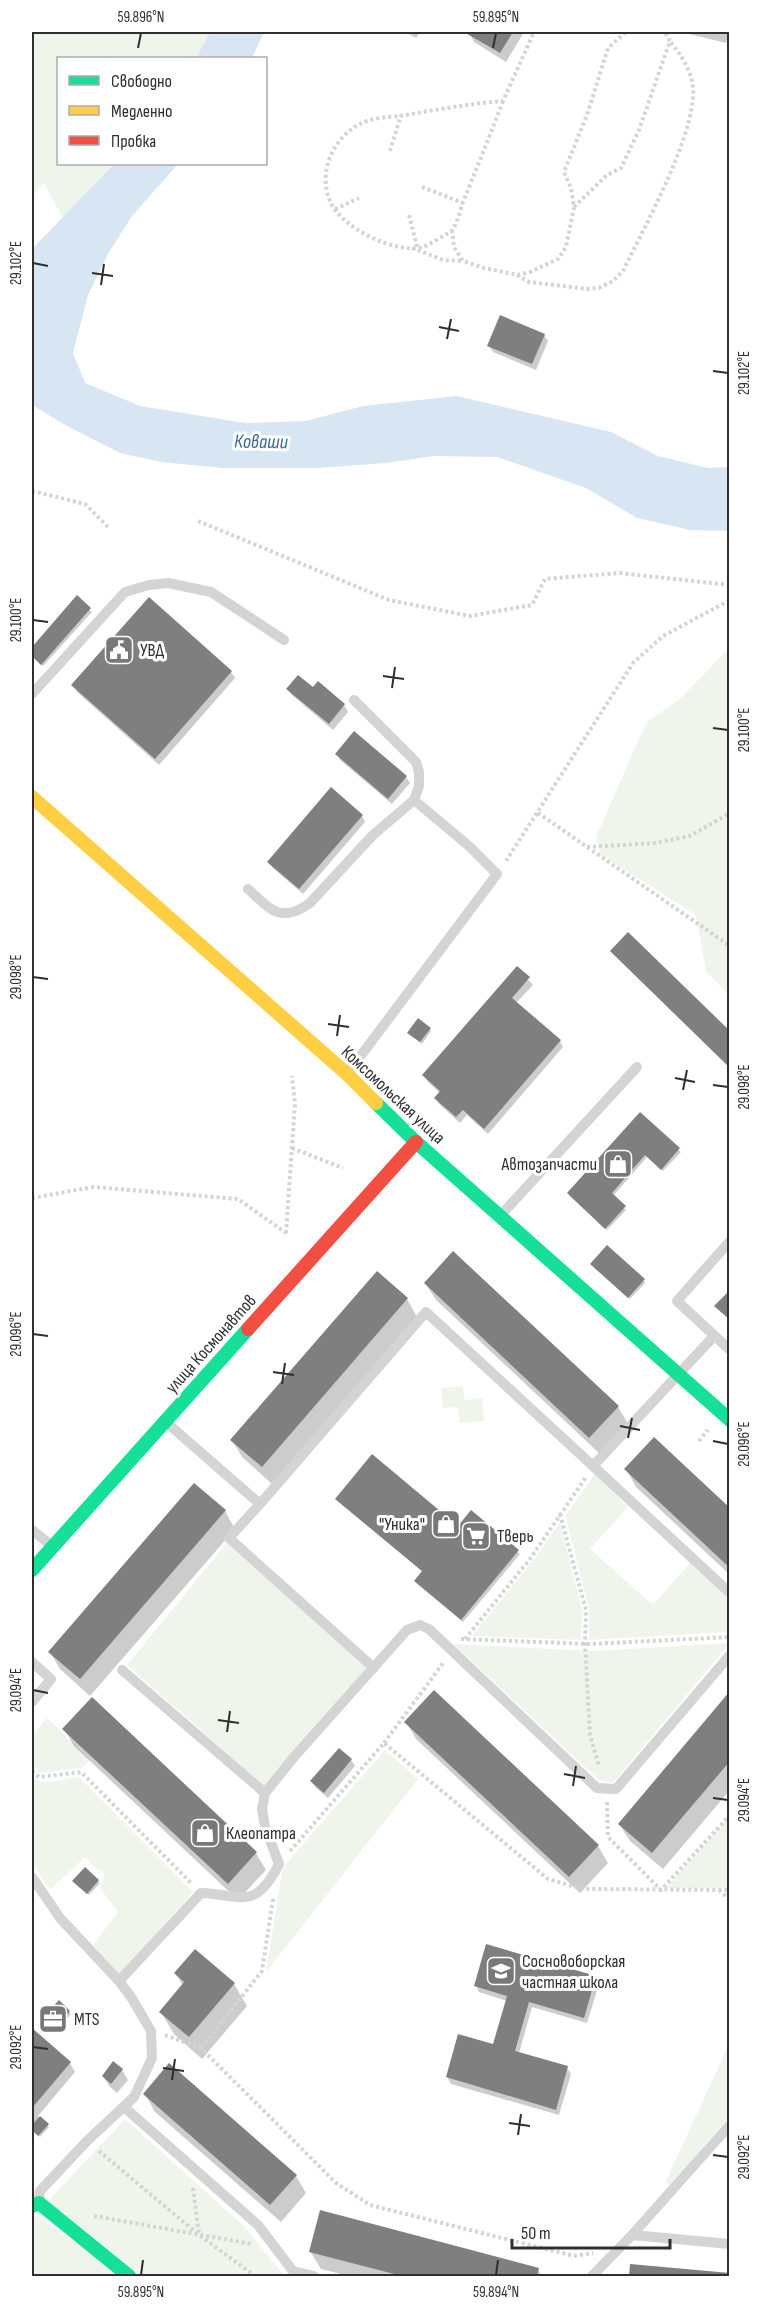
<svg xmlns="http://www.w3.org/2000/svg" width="761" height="2308" viewBox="0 0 761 2308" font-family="'Sofia Sans Condensed',sans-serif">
	<rect width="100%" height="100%" fill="#fff"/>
	<path fill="#f0f5ec" d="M32 32H210L196 58H58V164H114L63 219 44 182 32 197Z
		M729 648V995L706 971 696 915 600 854 596 837 646 723 681 698Z
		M463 1386 464 1400 482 1398 484 1421 460 1423 458 1407 443 1408 441 1388Z
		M595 1474 628 1507 590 1549 653 1605 690 1563 729 1599V1632L589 1640V1608L565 1516Z
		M560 1522 582 1610 581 1640 472 1636 534 1559Z
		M227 1543 367 1668 265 1787 127 1665Z
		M730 1643 613 1783 599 1780 453 1644 593 1651Z
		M47 1718 90 1760 82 1768 39 1773 32 1766V1735Z
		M385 1750 418 1779 266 1972 283 1867Z
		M32 1777C44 1787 64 1779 79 1777L193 1892 119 1975 93 1945 118 1912 100 1888 105 1874 93 1866 85 1857 50 1890 32 1863Z
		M729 1817V1888H666Z
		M729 2044V2117L670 2186 666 2181Z
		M125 2119 245 2227 284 2276H144L48 2201Z
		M32 2212 123 2276H32Z"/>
	<path fill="#d8e6f3" d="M210 32H264L252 58H196Z
		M114 164H178L132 216 108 254 88 295 73 353 85 383 140 406 245 423 306 421 363 406 457 396 611 432 658 456 708 468 729 467V531L690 530 637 518 586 488 497 457 434 456 386 463 318 468H223L161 462 120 453 67 426 32 405V254L35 246Z"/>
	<path fill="#0003" d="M406 32H420L416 38Z
		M469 32H524L506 62 474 42Z
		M681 32H729L726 43Z
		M544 335 548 341 536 370 493 352 489 346Z
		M77 597 92 612 43 666 32 656V649Z
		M149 599 231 672 235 678 159 765 77 692 73 685Z
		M318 684 344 705 348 712 333 730 292 695 288 689H314Z
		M354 733 406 777 410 783 392 804 340 760 337 754Z
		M362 816 365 822 303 894 273 868 269 862Z
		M517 968 533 985 516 1003 560 1041 563 1047 488 1134 467 1115 460 1123 439 1104 435 1098 440 1093 427 1081 424 1075Z
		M430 1029 431 1031 422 1044 410 1035Z
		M640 1114 681 1152 663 1171 647 1157 613 1196 626 1210 607 1230 570 1196Z
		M594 1267 644 1280 645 1283 630 1299Z
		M377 1273 407 1299 417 1317 272 1484 242 1457 232 1440Z
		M425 1283 618 1407 628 1424 600 1454 436 1300Z
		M626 1469 730 1510V1575L636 1487Z
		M195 1485 225 1511 235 1529 90 1696 60 1669 50 1652Z
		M338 1501 458 1528 472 1512 520 1554 463 1622 417 1583 423 1572Z
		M730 1693V1790L663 1869 630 1841 619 1824Z
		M406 1722 598 1846 608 1863 580 1893 416 1739Z
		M64 1729 256 1853 266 1870 238 1900 74 1746Z
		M339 1750 351 1760 355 1766 328 1798 316 1788 312 1782Z
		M98 1881 100 1883 89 1895 76 1884Z
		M175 1973 234 1984 247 2006 202 2059 174 2034 161 2012 183 1986Z
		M595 1978 599 1984 587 2023 532 2007 519 2053 567 2068 571 2074 559 2115 451 2084 447 2077 494 2046 507 2001 479 1992 476 1986Z
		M69 2012 71 2014 55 2033 43 2021Z
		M32 2030 70 2063 75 2072 38 2116 49 2127 40 2137 32 2129Z
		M122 2070 128 2080 117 2093 109 2086 103 2076Z
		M145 2094 296 2176 306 2193 281 2222 155 2112Z
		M310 2251 538 2270 542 2276H349L321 2269Z
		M632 2266 730 2274V2276H631Z"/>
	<path fill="#7f7f7f" d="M464 32H513L500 53Z
		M500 315 545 334 532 364 487 346Z
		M77 595 91 608 41 665 32 656V647Z
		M149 597 232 671 155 759 71 685Z
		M298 675 313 687 318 681 345 704 329 724 286 689Z
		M354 731 407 776 388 799 335 754Z
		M331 787 363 815 299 889 267 862Z
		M628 932 730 1031V1068L610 951Z
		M517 966 530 977 512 998 561 1040 484 1129 463 1110 456 1117 434 1098 440 1091 422 1075Z
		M418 1018 431 1028 420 1042 407 1033Z
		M640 1112 680 1148 661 1170 645 1155 612 1193 626 1206 605 1229 567 1193Z
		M607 1245 645 1279 628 1298 590 1264Z
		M453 1251 619 1406 589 1438 424 1283Z
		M377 1271 408 1298 262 1467 230 1440Z
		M730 1290V1320L714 1306Z
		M654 1437 730 1508V1568L624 1469Z
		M372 1454 458 1526 471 1510 519 1550 461 1620 414 1581 422 1571 335 1499Z
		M194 1483 226 1510 80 1679 48 1652Z
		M434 1690 599 1845 569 1877 404 1722Z
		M730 1691V1761L652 1853 618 1824Z
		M92 1697 257 1852 228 1884 62 1729Z
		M339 1748 352 1759 324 1793 310 1781Z
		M85 1867 99 1880 87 1894 72 1881Z
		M486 1944 596 1976 584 2018 529 2002 515 2051 568 2066 556 2110 446 2077 458 2034 493 2044 507 1996 474 1986Z
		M195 1949 235 1983 189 2037 159 2012 184 1982 174 1973Z
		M59 2000 70 2011 53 2031 41 2020Z
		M32 2028 71 2062 32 2108Z
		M113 2061 123 2069 111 2084 102 2076Z
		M169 2063 297 2175 270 2205 143 2094Z
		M40 2116 49 2124 38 2136 32 2130V2125Z
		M320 2210 539 2268 537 2276H402L309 2252Z
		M630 2264 730 2273V2276H629Z"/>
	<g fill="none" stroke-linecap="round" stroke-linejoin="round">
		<path stroke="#d4d4d4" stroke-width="4" stroke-dasharray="3 3" stroke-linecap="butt" d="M503 101C490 135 477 168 463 202 460 210 457 226 451 231 446 235 428 245 423 247 396 255 340 227 330 201 318 173 332 138 360 124 370 118 388 117 400 116 434 110 468 104 503 101L534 32
			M390 151 401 115
			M422 187 463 203
			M574 207 607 175 621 168 639 130 670 41 665 32
			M335 209 359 198
			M409 215 417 247
			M452 230 454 247 463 261 484 268 518 275 530 272 558 259 566 247 574 208 571 188 564 172 587 115 608 48 626 32
			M412 248 443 260 463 261
			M517 275 529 282 588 289 599 288 613 281 623 271C643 229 702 125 692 81 688 65 680 54 670 41
			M32 491 85 504 109 528
			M198 521 389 600 470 616 532 605 545 579 619 573 730 585
			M538 813 730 946
			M587 847 655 843 690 836 730 813
			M506 861 633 663 663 636 730 600
			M292 1148 343 1168
			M32 1198 93 1187 238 1199 286 1233
			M286 1233 295 1104 292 1076
			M699 1441 708 1430
			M560 1514 586 1610 585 1644 590 1735 599 1766
			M461 1639 590 1644 730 1637
			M465 1639 530 1559 586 1477
			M384 1743 444 1662
			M32 1771 39 1777 81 1772 192 1884
			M607 1802 608 1837 661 1890 730 1815
			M290 1851 384 1743 548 1879 582 1889 730 1890
			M719 1890 730 1900
			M165 2035 201 2048 336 2183 370 2205 574 2256 593 2253
			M201 2048 262 1971 273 1899
			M99 2151 199 2235 255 2276
			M193 2188 199 2234
			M94 2216 252 2244"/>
		<path stroke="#d4d4d4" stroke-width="10" d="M32 694 125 592 149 585 168 583 211 592 284 640
			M248 889C271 910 281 924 310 903L373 835 414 800 419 786V772L416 762 354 700
			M347 1074 497 874 469 846 414 800
			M501 1215 637 1067
			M730 1241 677 1301 730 1350
			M714 1336 593 1466 730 1593
			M167 1423 260 1504 229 1538 374 1668
			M260 1504 426 1312 593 1466
			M32 1530 52 1546
			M32 1662 51 1679 32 1702
			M122 1670 265 1793
			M32 1877 60 1918 119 1981 131 1997 151 2031 152 2058 134 2097 87 2141 40 2191 39 2200
			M119 1981 201 1893C243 1895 255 1911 279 1864L265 1827 262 1809 265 1793 294 1757 407 1630 420 1625 429 1629 597 1788 616 1789 730 1655
			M124 2107 258 2225 293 2271 314 2276
			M730 2125 632 2235 730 2244
			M592 2276 632 2235"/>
		<path stroke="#16e098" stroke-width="14" d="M376 1103 416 1142 730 1420
			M32 1570 248 1329
			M32 2206 39 2203 129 2276"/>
		<path stroke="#ffcf43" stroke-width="14" d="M32 797 347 1074 376 1103"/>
		<path stroke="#f24e42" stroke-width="14" d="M248 1329 416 1142"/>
	</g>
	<path fill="none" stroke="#2f2f2f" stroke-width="2" d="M138 48 141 33M493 48 496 33M33 263 48 266M92 273 113 276M101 285 104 264M439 327 459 331M447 339 451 319M713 371 728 373M33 620 48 622M383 676 404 679M392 688 395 667M713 728 728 730M33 977 48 979M328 1024 349 1027M337 1036 340 1015M675 1078 695 1082M713 1085 728 1087M683 1090 687 1070M33 1334 48 1336M273 1372 294 1375M282 1384 285 1363M620 1426 640 1430M628 1438 632 1418M713 1441 728 1444M33 1690 48 1693M218 1720 239 1723M227 1732 230 1711M564 1774 585 1778M573 1786 576 1766M713 1798 728 1800M33 2047 48 2049M163 2068 184 2071M172 2080 175 2059M509 2123 530 2126M518 2135 521 2114M713 2155 728 2157M141 2275 143 2260M496 2275 498 2260"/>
	<defs>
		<g id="civic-square" transform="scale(1.5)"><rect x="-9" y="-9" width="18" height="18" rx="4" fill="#787878" stroke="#fff"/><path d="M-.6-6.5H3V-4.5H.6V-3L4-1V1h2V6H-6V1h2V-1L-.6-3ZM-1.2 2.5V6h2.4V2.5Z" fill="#fff"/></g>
		<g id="shop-square" transform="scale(1.5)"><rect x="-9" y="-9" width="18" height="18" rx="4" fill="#787878" stroke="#fff"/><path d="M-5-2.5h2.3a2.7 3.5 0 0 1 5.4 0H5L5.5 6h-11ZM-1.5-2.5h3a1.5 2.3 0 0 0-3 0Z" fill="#fff"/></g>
		<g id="supermarket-square" transform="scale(1.5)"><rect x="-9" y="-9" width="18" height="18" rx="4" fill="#787878" stroke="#fff"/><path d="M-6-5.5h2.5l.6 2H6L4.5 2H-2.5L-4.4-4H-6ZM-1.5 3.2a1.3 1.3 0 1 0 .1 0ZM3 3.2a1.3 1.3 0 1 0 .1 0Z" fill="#fff"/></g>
		<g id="school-square" transform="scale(1.5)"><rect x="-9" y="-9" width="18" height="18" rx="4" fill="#787878" stroke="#fff"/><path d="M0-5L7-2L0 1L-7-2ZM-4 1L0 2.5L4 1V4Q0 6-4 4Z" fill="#fff"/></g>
		<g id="office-square" transform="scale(1.5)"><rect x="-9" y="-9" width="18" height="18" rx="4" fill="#787878" stroke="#fff"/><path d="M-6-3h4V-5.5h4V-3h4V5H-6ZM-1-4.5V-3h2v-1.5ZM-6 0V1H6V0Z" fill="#fff"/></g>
	</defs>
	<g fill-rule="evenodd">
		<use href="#civic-square" x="119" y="650"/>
		<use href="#shop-square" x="618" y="1164"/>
		<use href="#shop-square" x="446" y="1524"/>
		<use href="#supermarket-square" x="476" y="1536"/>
		<use href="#shop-square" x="205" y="1833"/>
		<use href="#school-square" x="501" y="1971"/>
		<use href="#office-square" x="53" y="2019"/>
	</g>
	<g text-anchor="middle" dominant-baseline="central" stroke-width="6" stroke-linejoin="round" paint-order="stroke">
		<g font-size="18" fill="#2f2f2f" stroke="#fff" text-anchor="start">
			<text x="140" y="650">УВД</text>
			<text x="597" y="1164" text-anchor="end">Автозапчасти</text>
			<text x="425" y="1524" text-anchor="end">"Уника"</text>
			<text x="497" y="1536">Тверь</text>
			<text x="226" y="1833">Клеопатра</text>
			<text x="522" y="1961">Сосновоборская<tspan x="522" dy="21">частная школа</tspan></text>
			<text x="74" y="2019">MTS</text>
		</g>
		<g font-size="18" fill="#2f2f2f" stroke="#fff">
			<text transform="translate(393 1095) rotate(43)">Комсомольская улица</text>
			<text transform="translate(211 1344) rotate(-48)">улица Космонавтов</text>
		</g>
		<g font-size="20" font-style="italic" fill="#376897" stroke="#fff">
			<text transform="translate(261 442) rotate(1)">Коваши</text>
		</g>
	</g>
	<rect width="761" height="2308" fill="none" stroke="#ffffff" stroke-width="66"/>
	<rect x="57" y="57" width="210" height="108" fill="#ffffff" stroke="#acacac" stroke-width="1.5"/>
	<rect x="69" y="76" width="30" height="9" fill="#16e098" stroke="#acacac" stroke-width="1.5"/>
	<text x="111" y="87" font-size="18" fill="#2f2f2f">Свободно</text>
	<rect x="69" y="106" width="30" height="9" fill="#ffcf43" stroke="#acacac" stroke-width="1.5"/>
	<text x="111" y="117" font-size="18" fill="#2f2f2f">Медленно</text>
	<rect x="69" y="136" width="30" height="9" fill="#f24e42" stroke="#acacac" stroke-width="1.5"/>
	<text x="111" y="147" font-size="18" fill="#2f2f2f">Пробка</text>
	<path d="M512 2239v9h158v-9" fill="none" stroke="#2f2f2f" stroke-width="3"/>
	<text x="521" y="2239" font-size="18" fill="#2f2f2f" stroke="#ffffff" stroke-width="4.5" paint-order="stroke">50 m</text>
	<rect x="33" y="33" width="695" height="2242" fill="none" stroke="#2f2f2f" stroke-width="2"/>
	<g font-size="15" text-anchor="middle" fill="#2f2f2f">
		<text x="141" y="22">59.896°N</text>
		<text x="496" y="22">59.895°N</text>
		<text transform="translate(16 263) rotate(-90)" y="5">29.102°E</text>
		<text transform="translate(744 373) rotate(-90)" y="5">29.102°E</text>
		<text transform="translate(16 620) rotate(-90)" y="5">29.100°E</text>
		<text transform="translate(744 730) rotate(-90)" y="5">29.100°E</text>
		<text transform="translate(16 977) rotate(-90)" y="5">29.098°E</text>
		<text transform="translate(744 1087) rotate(-90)" y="5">29.098°E</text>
		<text transform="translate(16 1334) rotate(-90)" y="5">29.096°E</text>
		<text transform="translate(744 1444) rotate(-90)" y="5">29.096°E</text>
		<text transform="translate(16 1690) rotate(-90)" y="5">29.094°E</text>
		<text transform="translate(744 1800) rotate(-90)" y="5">29.094°E</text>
		<text transform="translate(16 2047) rotate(-90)" y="5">29.092°E</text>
		<text transform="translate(744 2157) rotate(-90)" y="5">29.092°E</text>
		<text x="141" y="2297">59.895°N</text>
		<text x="496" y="2297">59.894°N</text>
	</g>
</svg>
